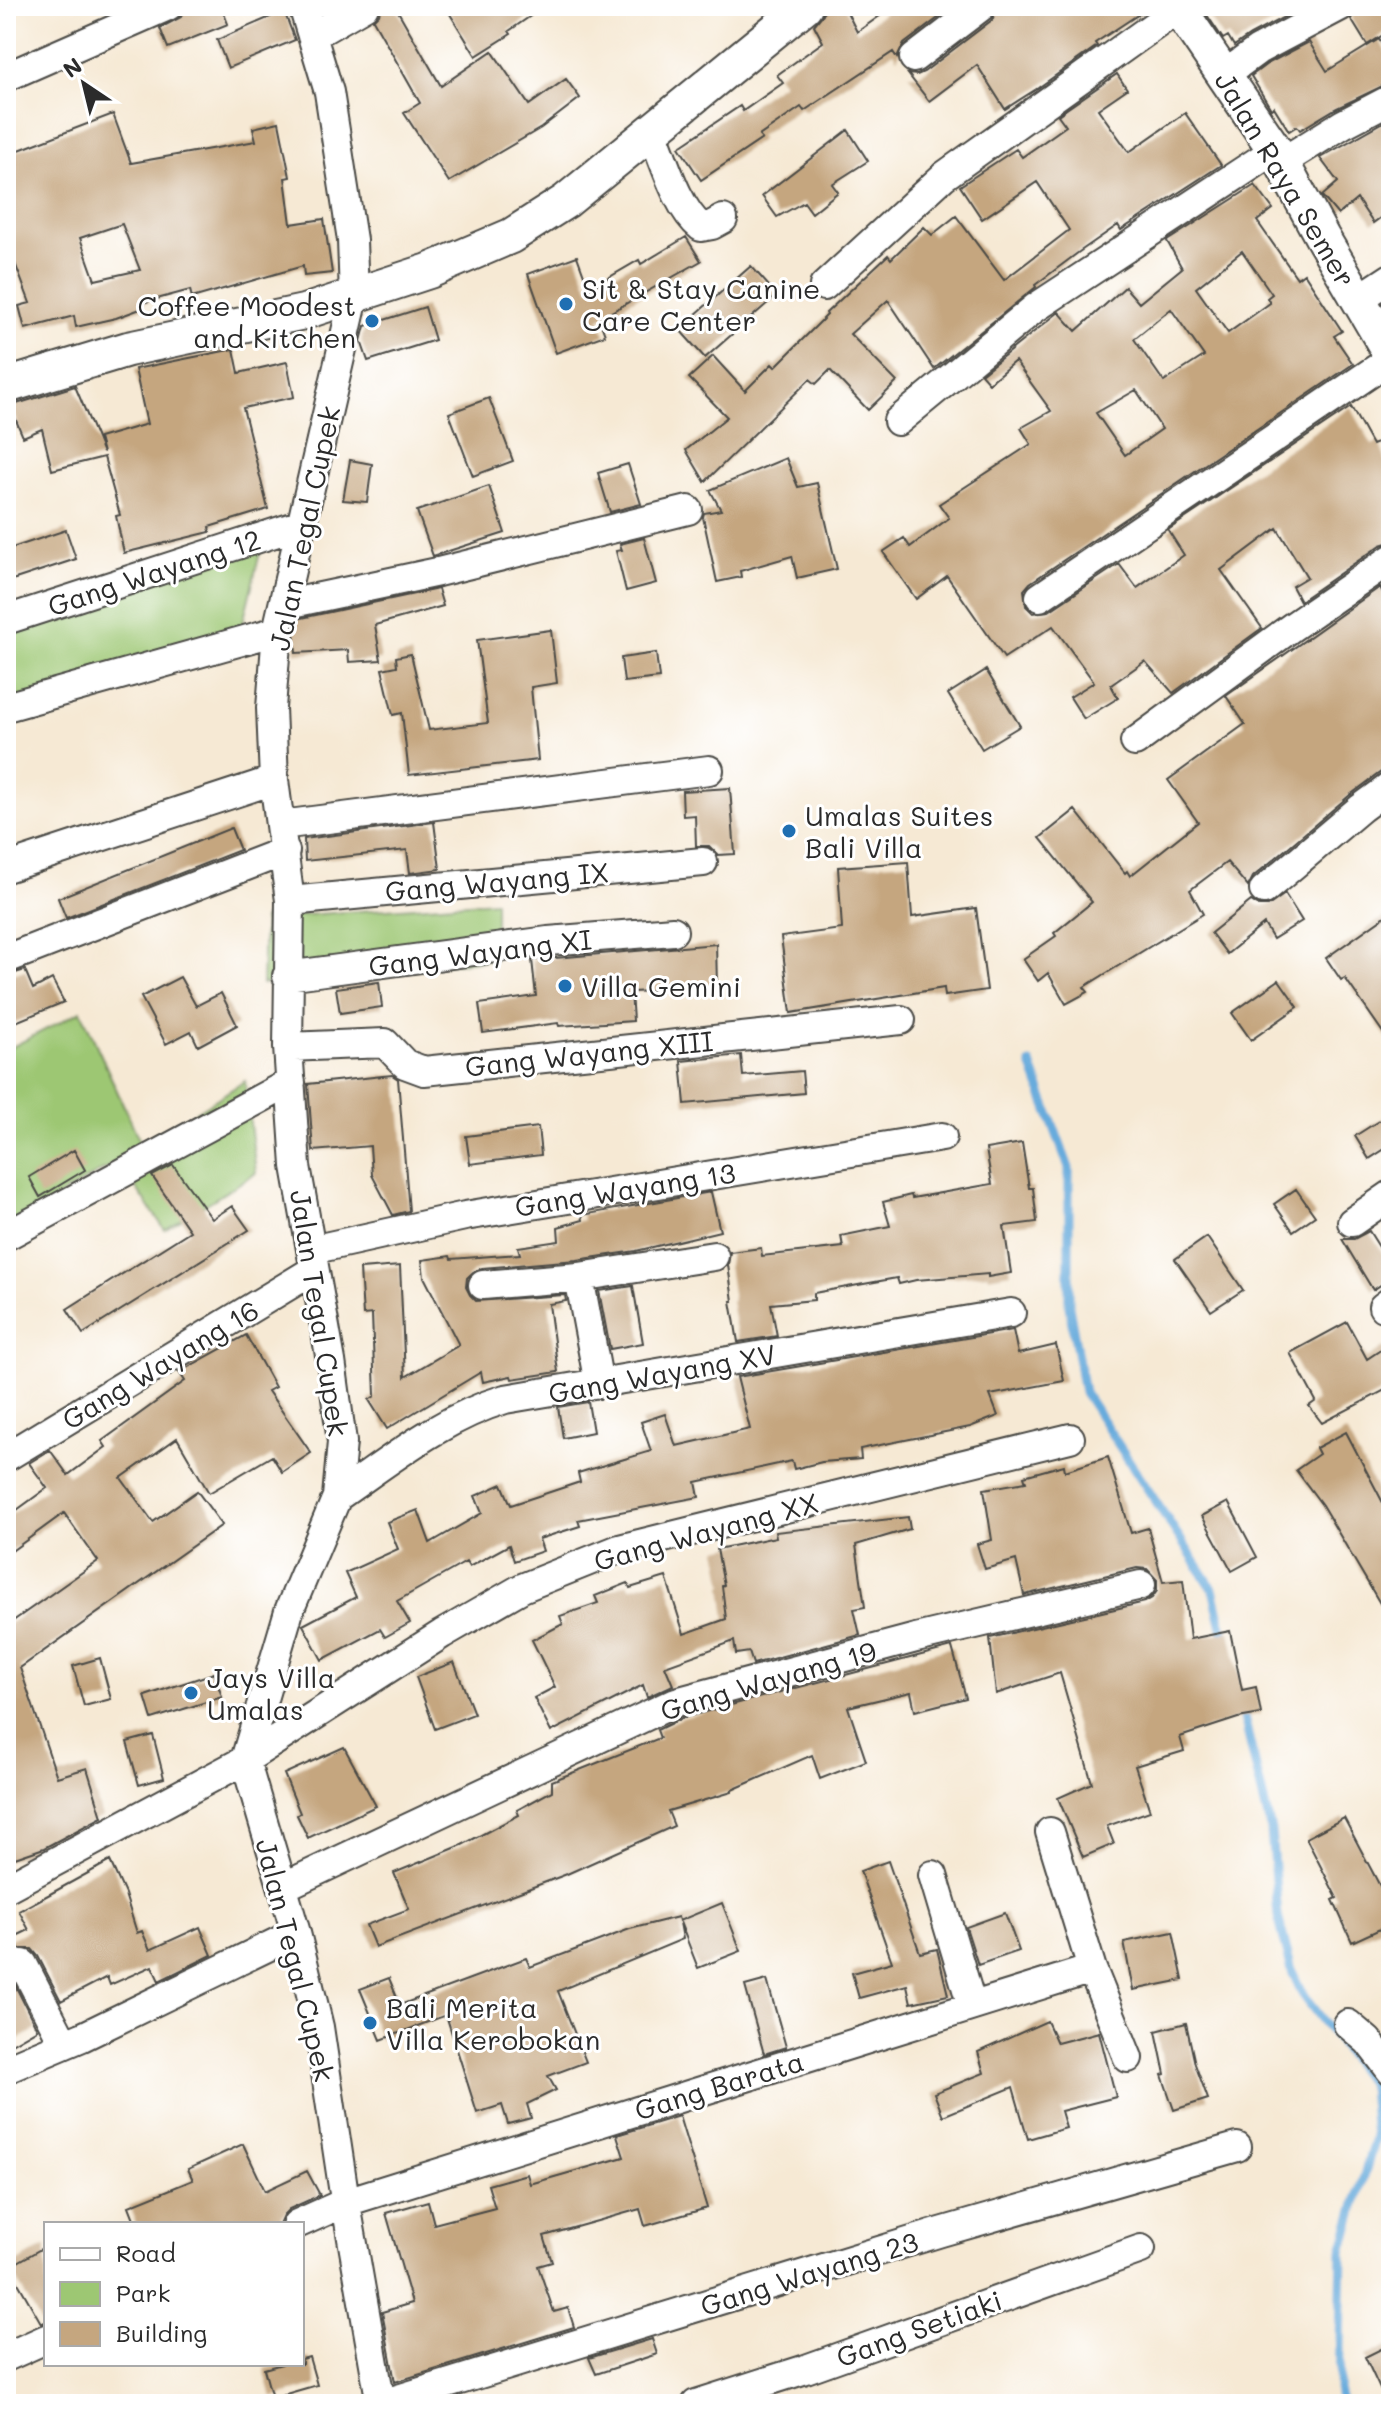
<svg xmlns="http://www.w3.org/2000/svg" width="1397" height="2410" viewBox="0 0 1397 2410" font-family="Mali,sans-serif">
	<rect width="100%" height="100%" fill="#fff"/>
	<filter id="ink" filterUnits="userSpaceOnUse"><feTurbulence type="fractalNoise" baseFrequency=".0125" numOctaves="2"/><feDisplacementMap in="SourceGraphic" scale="16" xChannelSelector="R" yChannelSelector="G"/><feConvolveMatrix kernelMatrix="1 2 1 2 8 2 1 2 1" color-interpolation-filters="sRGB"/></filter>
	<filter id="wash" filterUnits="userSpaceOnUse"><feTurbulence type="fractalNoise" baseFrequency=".006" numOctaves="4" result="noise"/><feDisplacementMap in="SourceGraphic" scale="32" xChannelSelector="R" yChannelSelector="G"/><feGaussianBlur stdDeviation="1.8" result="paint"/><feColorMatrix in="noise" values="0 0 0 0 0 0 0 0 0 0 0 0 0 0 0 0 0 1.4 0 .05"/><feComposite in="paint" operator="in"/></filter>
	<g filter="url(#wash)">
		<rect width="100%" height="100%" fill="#f6e9d4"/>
		<path fill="#9dc773" stroke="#64794f" stroke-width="2" d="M265 532 238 643 6 705V624Z
			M495 901V959L262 984 264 918Z
			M81 1011 142 1146 245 1081 256 1173 165 1230 118 1161 6 1228V1050Z"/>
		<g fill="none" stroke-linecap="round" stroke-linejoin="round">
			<path stroke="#67abdc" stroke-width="9" d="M1031 1064 1069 1168V1306L1084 1392 1213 1589 1226 1644
				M1241 1705 1271 1831 1278 1916 1292 1971 1303 1995 1371 2085 1375 2138 1342 2251 1339 2395 1342 2404"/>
		</g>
		<g id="blocks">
			<path fill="#c5a67f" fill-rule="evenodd" d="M185 6H221L228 24 168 48 160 28 181 17Z
				M381 6H395L441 86 492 51 529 105 566 79 580 98 541 128 449 182 404 113 420 103 373 20 379 14Z
				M445 6H545L509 31 511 34 476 56Z
				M825 6H844L857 32 894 6H954L904 44 897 58 893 52 804 111 801 107 759 136 762 139 701 180 679 147 740 106 743 111 783 83 777 75 823 42 814 25 823 14Z
				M999 6H1151L1095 43 1097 46 1038 88 1005 109 977 65 929 101 908 74 917 75 924 72 992 20Z
				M1201 6H1305L1250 35 1234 46 1228 36 1223 39Z
				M1358 6H1391V30L1367 45 1351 19Z
				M284 11 295 40 228 68 217 40Z
				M1379 39 1391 61V82L1335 109 1300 130 1297 126 1289 131 1274 107 1271 109 1251 76 1267 64 1309 42 1327 71Z
				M1117 74 1127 89 1098 109 1129 152 1185 113 1221 165 1121 230 1118 225 1079 252 1035 285 1036 287 934 369 888 300 850 334 897 382 868 410 830 370 816 384 810 379 705 482 686 450 727 417 689 378 713 356 745 391 772 364 775 367 827 315 826 313 888 255 891 259 924 227 932 235 956 216 1004 280 1069 230 1037 182 982 219 960 186 1016 149 1022 157 1066 126 1058 115Z
				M113 114 131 163 256 141 253 128 279 122 290 177 285 178 291 224 324 219 332 273 304 276 303 266 192 298 190 290 142 303 143 308 116 318 76 327 74 316 25 329 19 306 30 303 6 239V155ZM122 224 140 270 95 280 80 238Z
				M1391 118V210L1373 223 1357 199 1338 215 1322 196 1338 182 1320 158Z
				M848 130 868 161 832 184 838 192 812 213 804 202 777 217 762 196Z
				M1255 185 1273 209 1257 221 1297 278 1304 273 1342 331 1334 336 1353 364 1030 583 1024 590 1026 606 1033 613 1049 611 1119 564 1137 588 1184 555 1168 530 1351 407 1372 445 1379 442 1391 474V542L1381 545 1300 601 1292 586 1307 577 1277 528 1221 570 1262 628 1173 693 1145 661 1111 685 1118 698 1084 719 1070 697 1094 682 1053 626 1004 658 947 576 916 599 883 552 904 538 910 547 949 518 939 504 1031 444 1021 428 1051 411 1015 361 989 383 981 374 1059 312 1076 331 1125 287 1139 303 1182 268 1167 241ZM1242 251 1272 294 1267 298 1270 303 1228 333 1196 288ZM1171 309 1204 356 1164 382 1134 339ZM1136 390 1162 429 1125 455 1096 413Z
				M686 237 701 261 599 319 605 335 556 353 528 274 577 256 589 289 639 260 641 264Z
				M751 266 777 295 705 358 679 329Z
				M425 307 435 340 368 361 361 341 365 326Z
				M234 349 239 373 287 362 294 397 243 408 268 509 209 527 210 532 124 553 116 516 120 515 104 457 52 470 42 429 23 437 10 406 75 386 103 453 99 438 147 424 135 369Z
				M489 398 513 461 473 476 449 413Z
				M786 458 798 487 817 483 837 569 797 578 792 556 740 571 741 577 717 582 703 517 704 513 721 510 710 490Z
				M350 460 372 464 367 502 343 500Z
				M628 464 641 504 610 512 598 473Z
				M489 486 505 533 433 556 417 511Z
				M66 530 76 559 6 582V550Z
				M644 538 656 583 626 591 616 551 622 550 620 544Z
				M1380 587 1391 609V769L1381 772 1350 795 1253 877 1248 887 1227 862 1190 890 1203 914 1084 987 1088 992 1066 1004 1048 973 1038 981 1023 959 1056 936 1054 933 1092 902 1040 838 1075 810 1125 873 1127 871 1130 876 1198 822 1168 780 1245 724 1226 696Z
				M438 589 443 606 375 625 381 660 349 662 348 650 296 653 294 631 297 619Z
				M551 630 557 683 531 687 538 760 409 775 402 713 393 715 382 669 397 666 396 657 411 654 429 730 488 723 477 640Z
				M656 653 659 678 624 682 621 658Z
				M986 670 1020 726 982 749 948 694Z
				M730 788 735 854 718 855 709 846H696L695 815 683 816 682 791Z
				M434 822 440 869 410 873 407 850 305 861 304 839Z
				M231 828 240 850 66 918 58 898Z
				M908 862 912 917 976 908 987 990 945 996 944 988 791 1013 781 937 842 929 838 867Z
				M1285 894 1302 921 1273 939 1264 924 1227 954 1211 933 1251 901 1259 906H1268Z
				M1391 912V1044L1345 978 1341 980 1326 958Z
				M716 944 717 988 631 992 633 1021 559 1026 558 1023 483 1033 479 1004 536 996 532 960Z
				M25 970 33 989 52 979 64 1002 6 1026V976Z
				M180 977 196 1006 221 993 237 1025 198 1046 191 1031 166 1044 141 997Z
				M1279 980 1298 1007 1251 1040 1232 1013Z
				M379 982 382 1007 340 1013 336 988Z
				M741 1055 743 1076 802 1071 804 1093 685 1104 681 1061Z
				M392 1075 398 1079 409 1211 393 1215 372 1175 370 1146 313 1151 308 1084Z
				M1391 1113V1145L1369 1159 1355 1136Z
				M538 1127 541 1155 470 1164 466 1136Z
				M1022 1143 1029 1188H1033L1037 1222 1004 1226 1011 1273 988 1277V1274L916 1280 899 1284 897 1278 814 1293V1300L771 1304 777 1336 738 1342 731 1301H733L728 1265 730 1252 761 1248 762 1256 843 1247 841 1236 890 1226 883 1202 911 1195 912 1198 992 1184 986 1149Z
				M74 1150 85 1170 40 1197 29 1177Z
				M173 1165 212 1219 232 1206 249 1230 83 1334 67 1309 190 1231 152 1176Z
				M1296 1189 1315 1216 1293 1231 1274 1204Z
				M711 1192 720 1231 636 1251 577 1260 482 1268 473 1272 467 1278 466 1287 470 1295 476 1301 565 1295 566 1301 549 1304 558 1372 512 1379 511 1376 483 1382 481 1372 387 1429 369 1400 375 1396 372 1314 363 1315 360 1269 400 1266 405 1377 459 1345 424 1277 422 1260 450 1256 451 1259 520 1254 518 1247 559 1241 558 1227 583 1220 582 1215Z
				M1369 1231 1391 1266V1278L1373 1290 1342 1239H1354Z
				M1207 1237 1243 1290 1211 1311 1175 1259Z
				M633 1286 643 1343 610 1349 599 1291Z
				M1347 1322 1367 1359 1391 1343V1387L1322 1423 1309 1406 1316 1401 1290 1353Z
				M1013 1330 1018 1354 1056 1345 1064 1381 990 1395 998 1416 970 1427 860 1449 861 1459 822 1462 794 1469 792 1461 696 1482 699 1497 578 1520 580 1526 539 1539 543 1551 514 1561 509 1545 469 1567 466 1562 397 1601 410 1623 385 1637 380 1629 322 1660 303 1625 356 1597 345 1573 398 1549 387 1522 418 1510 430 1543 482 1513 475 1496 502 1484 511 1505 580 1482 578 1473 651 1451 641 1422 665 1414 676 1446 750 1429 737 1377Z
				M246 1335 275 1387 268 1391 311 1453 282 1472 272 1456 209 1493 177 1438 121 1478 153 1522 197 1491 222 1525 20 1668 57 1777 87 1768 102 1817 44 1848 6 1861V1626L98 1561 64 1513 6 1555V1518L47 1488 29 1463 50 1450 68 1475 106 1447 102 1441 185 1381 179 1372Z
				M588 1402 593 1432 563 1438 558 1407Z
				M1346 1432 1391 1518V1622L1322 1505 1296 1470 1319 1454 1316 1448Z
				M1108 1457 1131 1533 1148 1528 1163 1582 1183 1580 1190 1639 1230 1631 1242 1690 1256 1687 1261 1714 1238 1718 1180 1737 1184 1751 1135 1766 1150 1811 1107 1826 1114 1844 1083 1857 1058 1798 1092 1783 1060 1673 996 1694 990 1638 1145 1602 1152 1598 1157 1591V1580L1147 1569 1137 1568 1024 1595 1016 1560 985 1569 977 1544 992 1540 984 1489 1026 1482 1024 1476 1064 1465 1065 1471Z
				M1228 1502 1257 1557 1232 1571 1202 1516Z
				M908 1517 910 1529 856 1545 865 1607 854 1609 860 1635 753 1664 749 1652 736 1654 734 1641 665 1666 673 1685 647 1697 643 1685 551 1732 534 1698 555 1687 532 1640 563 1624 560 1616 598 1603 595 1596 628 1583 630 1588 666 1577 684 1634 726 1619 722 1586 724 1585 717 1549 776 1537 775 1532Z
				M952 1647 966 1698 915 1711 911 1692 848 1707 866 1761 820 1779 812 1755 732 1790V1792L668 1811 674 1826 567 1874 375 1947 366 1925 409 1909 394 1873 462 1845 519 1815 517 1810 552 1791V1781L660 1738 657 1730 682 1718Z
				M100 1658 111 1699 84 1706 73 1666Z
				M454 1662 474 1714 435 1729 416 1677Z
				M214 1673 222 1697 152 1719 145 1696Z
				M153 1735 164 1778 139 1785 127 1742Z
				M344 1747 376 1806 308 1838 297 1815 300 1813 284 1774Z
				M1344 1818 1391 1907V1924L1352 1942 1333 1900 1337 1898 1306 1838Z
				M110 1861 125 1894 137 1933 142 1931 150 1950 200 1927 212 1955 159 1981 152 1966 110 1985 107 1977 61 2001 38 1956 32 1949H16L8 1955V1971L37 2029 6 2047V1941L29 1930 19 1911Z
				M888 1861 920 1953 937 1949 948 1995 911 2003 907 1985 859 1998 852 1973 892 1962 860 1871Z
				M722 1903 741 1951 698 1968 680 1922 683 1939 558 1991 586 2062 548 2076 556 2090 527 2104 531 2118 508 2124 502 2105 477 2113 446 2015 381 2040 360 1989 389 1978 400 2005 526 1958 530 1967 630 1929 678 1917 679 1921Z
				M1005 1913 1019 1951 978 1965 966 1927Z
				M1173 1932 1183 1980 1133 1990 1124 1942Z
				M767 1980 786 2047 764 2054 745 1986Z
				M1047 2021 1057 2043 1099 2032 1116 2097 1061 2111 1066 2128 1028 2139 1013 2087 943 2116 934 2093 984 2073 978 2052Z
				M1186 2023 1195 2064 1208 2099 1174 2110 1162 2075 1165 2074 1156 2031Z
				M679 2116 707 2208 645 2226 640 2209 544 2236 552 2262 538 2266 554 2312 568 2308 574 2327 395 2382 382 2312 412 2303 386 2213 428 2201 434 2224 495 2208 488 2185 527 2174 530 2184 624 2157 617 2135Z
				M243 2144 265 2191 307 2171 320 2195 289 2209 283 2215 279 2224H136L129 2206 193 2180 188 2169Z
				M46 2246V2322L41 2323 9 2267Z
				M652 2339 657 2354 596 2374 589 2358Z
				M1391 2344V2404H1387L1365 2357Z
				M309 2357 317 2385 272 2398 264 2369 282 2364H302V2359Z"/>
		</g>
	</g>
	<g filter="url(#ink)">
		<use href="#blocks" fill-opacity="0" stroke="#494844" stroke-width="2"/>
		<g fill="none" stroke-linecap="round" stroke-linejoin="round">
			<g stroke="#494844" stroke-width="32">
				<path id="minor" d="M303 6 329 92 352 240 354 297 277 631 271 708 274 780 290 901 288 1047 296 1166 331 1361 342 1442 337 1497 289 1611 245 1760 296 1933 319 2027 343 2187 381 2404
					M312 36 364 6
					M914 58 982 6
					M1224 75 1258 50 1341 6
					M6 77 168 6
					M652 131C664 160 677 208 701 227L712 225 723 219
					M1282 162 1343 124 1391 99
					M824 286 944 176 1179 8
					M1359 299 1391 278
					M898 421 1035 308 1275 150
					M1040 597 1391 359
					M283 605 438 572 688 510
					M6 620 302 524
					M6 707 277 631
					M1135 742 1292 627 1391 559
					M281 825 709 770
					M6 868 274 780
					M1264 890 1361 808 1391 786
					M290 901 703 862
					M6 959 285 851
					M287 976 548 941 673 931
					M288 1047 385 1043 405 1064 424 1071 901 1020
					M1352 1222 1391 1195
					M6 1236 291 1082
					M311 1250 465 1216 942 1137
					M579 1277 599 1384
					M483 1285 579 1277 714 1256
					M1383 1307 1391 1301
					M6 1457 314 1270
					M337 1497C391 1460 442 1418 505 1399L1011 1313
					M1050 1832 1092 1969 1128 2058
					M933 1875 972 2006
					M283 1887 676 1702 916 1638 1141 1585
					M6 1888 245 1760 442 1634 522 1588 619 1549 1070 1438
					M23 1964 64 2044
					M1348 2024 1368 2041 1391 2071
					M6 2069 82 2037 296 1933
					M297 2224 346 2202 1092 1969
					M6 2357 46 2339
					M382 2404 941 2232 1237 2147
					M696 2404 803 2370 1141 2249"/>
			</g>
			<g stroke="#494844" stroke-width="38">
				<path id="tertiary" d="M1177 6 1275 150 1322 237 1391 355
					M6 386 128 349 304 312 429 271 511 236 566 201 805 6"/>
			</g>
			<use href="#minor" stroke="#fff" stroke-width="28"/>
			<use href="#tertiary" stroke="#fff" stroke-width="34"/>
		</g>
	</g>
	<g fill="#1f6fb2" stroke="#fff" stroke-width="3">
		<circle cx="566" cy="304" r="8"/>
		<circle cx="372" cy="321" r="8"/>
		<circle cx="789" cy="831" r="8"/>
		<circle cx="565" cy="986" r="8"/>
		<circle cx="191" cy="1693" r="8"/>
		<circle cx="370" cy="2023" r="8"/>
	</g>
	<g text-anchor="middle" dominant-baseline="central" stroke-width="6" stroke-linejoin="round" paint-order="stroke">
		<g font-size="28" fill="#2b2b2b" stroke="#fff">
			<text transform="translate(1286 179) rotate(59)">Jalan Raya Semer</text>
			<text transform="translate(304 528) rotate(-78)">Jalan Tegal Cupek</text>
			<text transform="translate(154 572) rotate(-18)">Gang Wayang 12</text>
			<text transform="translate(497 881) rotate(-5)">Gang Wayang IX</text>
			<text transform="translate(480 952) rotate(-7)">Gang Wayang XI</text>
			<text transform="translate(589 1053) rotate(-6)">Gang Wayang XIII</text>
			<text transform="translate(625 1189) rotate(-9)">Gang Wayang 13</text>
			<text transform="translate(320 1313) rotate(81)">Jalan Tegal Cupek</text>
			<text transform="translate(160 1364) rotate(-31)">Gang Wayang 16</text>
			<text transform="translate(662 1373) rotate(-10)">Gang Wayang XV</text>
			<text transform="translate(706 1531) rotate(-15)">Gang Wayang XX</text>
			<text transform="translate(768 1680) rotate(-16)">Gang Wayang 19</text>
			<text transform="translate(296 1960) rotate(76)">Jalan Tegal Cupek</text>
			<text transform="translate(719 2085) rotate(-17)">Gang Barata</text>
			<text transform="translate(809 2273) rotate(-17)">Gang Wayang 23</text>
			<text transform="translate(919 2328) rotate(-20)">Gang Setiaki</text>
		</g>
		<g font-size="28" fill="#2b2b2b" stroke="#fff" text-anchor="start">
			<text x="582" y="288">Sit &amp; Stay Canine<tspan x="582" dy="32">Care Center</tspan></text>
			<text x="356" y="305" text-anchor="end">Coffee Moodest<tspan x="356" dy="32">and Kitchen</tspan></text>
			<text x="805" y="815">Umalas Suites<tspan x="805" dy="32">Bali Villa</tspan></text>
			<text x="581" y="986">Villa Gemini</text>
			<text x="207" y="1677">Jays Villa<tspan x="207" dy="32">Umalas</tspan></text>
			<text x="386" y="2007">Bali Merita<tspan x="386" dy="32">Villa Kerobokan</tspan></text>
		</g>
	</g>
	<rect width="1397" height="2410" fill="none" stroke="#fff" stroke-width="32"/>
	<rect x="44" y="2222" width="260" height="144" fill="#ffffff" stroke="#aaaaaa" stroke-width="2"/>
	<rect x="60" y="2248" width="40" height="12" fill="#ffffff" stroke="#aaaaaa" stroke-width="2"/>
	<text x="116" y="2262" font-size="24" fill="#2b2b2b">Road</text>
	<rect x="60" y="2282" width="40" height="24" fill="#9dc773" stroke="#aaaaaa" stroke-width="2"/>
	<text x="116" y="2302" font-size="24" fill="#2b2b2b">Park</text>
	<rect x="60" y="2322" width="40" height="24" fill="#c5a67f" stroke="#aaaaaa" stroke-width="2"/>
	<text x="116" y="2342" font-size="24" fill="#2b2b2b">Building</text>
	<g transform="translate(84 84) rotate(325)" stroke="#ffffff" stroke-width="6" paint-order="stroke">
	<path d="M0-6L14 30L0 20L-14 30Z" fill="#2b2b2b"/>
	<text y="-12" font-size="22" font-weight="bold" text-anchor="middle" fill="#2b2b2b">N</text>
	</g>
</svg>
